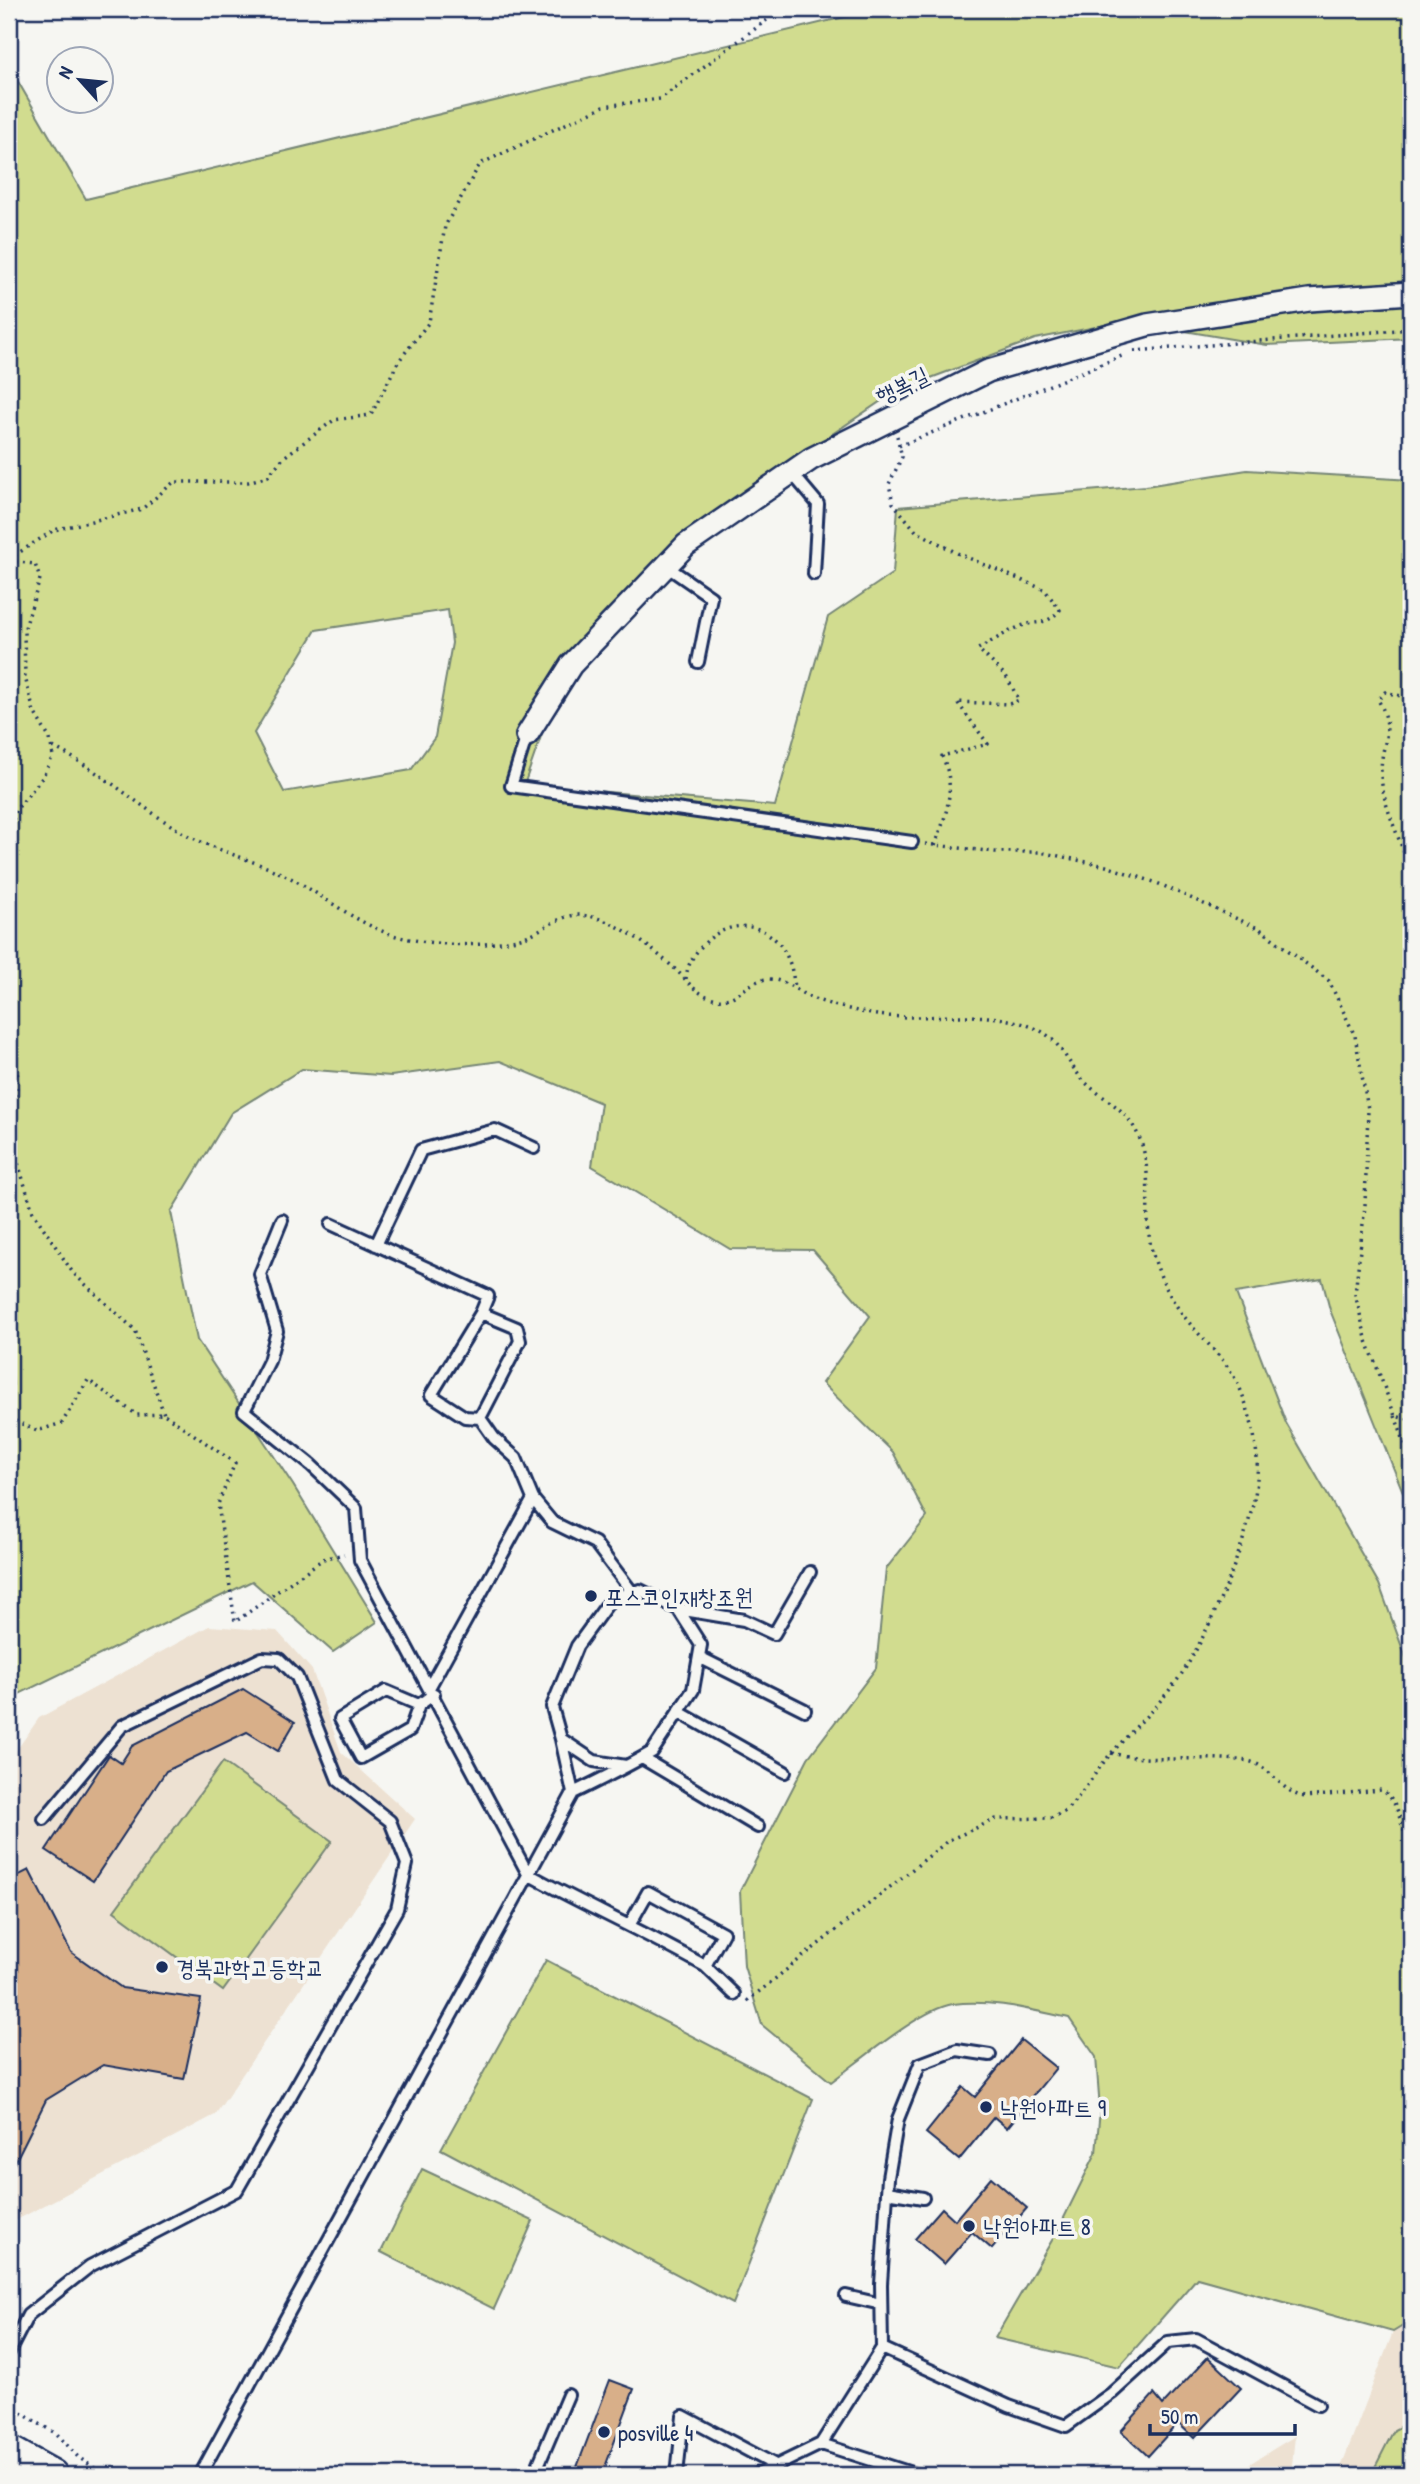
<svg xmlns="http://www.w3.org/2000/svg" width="1420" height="2484" viewBox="0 0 1420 2484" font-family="'Patrick Hand','Poor Story',sans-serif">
	<rect width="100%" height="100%" fill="#f6f6f2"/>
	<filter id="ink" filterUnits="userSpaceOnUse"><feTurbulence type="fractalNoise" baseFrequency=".0143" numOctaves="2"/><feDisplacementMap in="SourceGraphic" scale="14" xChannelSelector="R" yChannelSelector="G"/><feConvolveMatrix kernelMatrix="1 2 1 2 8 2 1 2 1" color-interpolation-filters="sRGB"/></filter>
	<g filter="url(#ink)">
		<path fill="#ede1d2" d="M209 1626 277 1631 312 1670 341 1752 415 1819 215 2115 9 2224V1761L39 1718Z
			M1411 2321V2475H1338L1393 2332Z
			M1295 2436 1291 2475H1231Z"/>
		<path fill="#d1dc8f" stroke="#768676" stroke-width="2" fill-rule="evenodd" d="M878 9H1411V338L1267 345 1126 321 1035 339 896 391 751 489 569 656 524 785 775 806 828 617 893 573 898 507 1146 486 1247 470 1411 480V1512L1330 1310 1322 1279 1236 1293 1286 1423 1379 1584 1411 1672V2321L1393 2332 1197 2278 1119 2367 995 2338 1058 2230 1096 2153 1100 2109 1096 2057 1069 2018C1031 2010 992 1999 953 2004 920 2009 860 2061 831 2082L762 2025 744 1966 740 1891 808 1758 876 1668 886 1569 927 1517 893 1452 822 1383 870 1316 813 1250 730 1249 592 1166 601 1103 500 1061 391 1076 302 1069 231 1113 171 1212 197 1340 293 1485 377 1622 333 1652 252 1581 9 1699V1390L13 1385 9 1343V66L86 199ZM448 610 452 643 435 737 411 770 284 792 254 733 316 630Z
			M223 1762 332 1841 223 1991 114 1911Z
			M546 1960 813 2099 733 2304 441 2149Z
			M422 2169 533 2221 494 2309 381 2252Z
			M1411 2421V2475H1371L1394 2430Z"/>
		<path fill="#d8af89" stroke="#1b2f5e" stroke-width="2" d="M243 1689 295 1722 278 1751 247 1732 166 1771 93 1881 46 1850 109 1755 121 1763 132 1746Z
			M29 1870 71 1952 122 1988 201 1999 184 2079 103 2065 46 2100 9 2174V1880Z
			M1021 2040 1056 2068 1007 2128 994 2117 959 2160 926 2133 963 2087 975 2097Z
			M991 2177 1027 2208 992 2249 972 2232 944 2264 915 2239 942 2208 955 2220Z
			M1208 2357 1241 2388 1194 2438 1178 2423 1148 2456 1121 2431 1154 2394 1163 2405Z
			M610 2380 634 2389 602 2475H574Z"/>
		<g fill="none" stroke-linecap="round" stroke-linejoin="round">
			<g stroke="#1b2f5e" stroke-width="16">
				<path id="lane" d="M791 472 818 504 814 574
					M666 566 711 597 698 662
					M527 735 511 786 912 842
					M282 1220 260 1274 277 1331 269 1361 244 1411 311 1465 356 1508 360 1560 528 1874C586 1906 647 1933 705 1966L723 1933 648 1892 630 1924
					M331 1224 488 1296 481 1313
					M376 1245 421 1150 495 1130 534 1148
					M480 1418 520 1341 517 1328 481 1313 431 1395 465 1417 480 1418 494 1438 516 1458 533 1499 552 1522 595 1543 632 1592
					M678 1609 744 1620 774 1634 810 1572
					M699 1657 805 1710
					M430 1686 533 1499
					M419 1705 386 1691 340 1719 361 1758 410 1730 419 1705 434 1694
					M679 1712 785 1772
					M561 1739 573 1793
					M642 1758 758 1827
					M705 1966 734 1994
					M887 2192 923 2198
					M846 2296 881 2304
					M882 2348 1009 2406 1066 2426 1112 2393 1168 2342 1196 2339 1318 2405
					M9 2352 28 2315 90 2266 237 2190 397 1909 407 1864 390 1821 338 1780 297 1677 279 1659 262 1658 122 1726 44 1819
					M821 2444 918 2475
					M200 2475 573 1793C600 1780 626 1767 652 1752L693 1690 701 1645 678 1609 640 1590 611 1599 577 1646 552 1707 561 1739 594 1761 626 1766
					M534 2475 568 2395
					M677 2475 683 2416 777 2466
					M757 2475 821 2444 882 2348 881 2284 888 2178 898 2119 920 2064 957 2050 990 2055"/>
			</g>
			<g stroke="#1b2f5e" stroke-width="26">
				<path id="street" d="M527 735 571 665 686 545 811 459 988 371 1147 325 1309 300 1411 293"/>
			</g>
			<g stroke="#1b2f5e" stroke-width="35">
				<path id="secondary" d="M9 2451 52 2475"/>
			</g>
			<path stroke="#1b2f5e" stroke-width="3.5" stroke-dasharray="2 5" stroke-linecap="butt" d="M1134 351 1411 329
				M897 436 902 457 889 484 893 503 916 531 959 554 1045 590 1060 610C1044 628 1037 619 1019 627 1005 633 991 642 978 649L1006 676 1019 700 1009 704 957 702 988 744 942 756C957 787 946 815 935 846
				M899 446 1124 355
				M9 559 54 530 142 509 174 482H248L268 476 284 457 334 420 371 415 398 362 429 322 445 226 480 164 604 106 660 99 775 14 796 9
				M9 561 35 564 40 579 24 631 25 677 34 712 50 739 53 756 42 778 16 810 9 836
				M1411 704 1401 696 1385 692 1378 700C1396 729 1381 742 1381 772 1381 806 1404 844 1411 876
				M53 747C102 771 140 808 187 835 223 854 263 862 298 882 332 902 365 929 404 938 442 946 486 948 524 937 542 931 559 915 579 915 613 916 650 947 674 968 687 980 695 994 713 998 737 1005 745 981 767 979 786 979 797 992 812 998 827 1004 845 1008 861 1012 920 1026 982 1003 1039 1030 1061 1041 1068 1065 1085 1082 1099 1096 1119 1105 1130 1121 1160 1163 1139 1213 1154 1258 1161 1280 1172 1302 1187 1320 1206 1344 1229 1361 1241 1391 1252 1418 1259 1450 1257 1479 1254 1528 1206 1644 1175 1683 1155 1709 1130 1732 1108 1757 1093 1775 1082 1796 1064 1812L1051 1818 996 1819 949 1840 746 2002
				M9 842 14 886 9 912
				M925 844 995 852H1040L1106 866 1157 883 1260 929 1329 981 1355 1036 1368 1109 1365 1206 1355 1294 1366 1338 1395 1416 1411 1420
				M686 979C687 965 693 955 703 945 729 916 773 921 788 959 792 967 793 978 795 986
				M9 1054 18 1076 13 1120 15 1153 33 1212 73 1273 135 1330 164 1414
				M1395 1416 1411 1460
				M9 1418 37 1431 62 1423 88 1380 137 1415 164 1414 235 1463 218 1504 235 1622 323 1559 344 1554
				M9 1475 11 1482 9 1480
				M1111 1753C1157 1764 1201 1755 1247 1761 1272 1765 1280 1793 1305 1797L1381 1790C1402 1801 1397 1826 1411 1843
				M9 2406 57 2434 78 2457 105 2475"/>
			<use href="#lane" stroke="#f6f6f2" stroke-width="10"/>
			<use href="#street" stroke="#f6f6f2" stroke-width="21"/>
			<use href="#secondary" stroke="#f6f6f2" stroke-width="30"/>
		</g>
	</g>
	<g fill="#1b2f5e" stroke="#f6f6f2" stroke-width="2.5">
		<circle cx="591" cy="1596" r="7"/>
		<circle cx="162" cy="1967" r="7"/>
		<circle cx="986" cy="2107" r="7"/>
		<circle cx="969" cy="2226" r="7"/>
		<circle cx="604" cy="2432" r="7"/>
	</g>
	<g text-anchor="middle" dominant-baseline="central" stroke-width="7" stroke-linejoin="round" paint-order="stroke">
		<g font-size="23" fill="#1b2f5e" stroke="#f6f6f2">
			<text transform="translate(902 385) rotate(-26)">행복길</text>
		</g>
		<g font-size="23" fill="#1b2f5e" stroke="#f6f6f2" text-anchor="start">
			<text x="605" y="1596">포스코인재창조원</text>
			<text x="176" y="1967">경북과학고등학교</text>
			<text x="1000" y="2107">낙원아파트 9</text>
			<text x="983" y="2226">낙원아파트 8</text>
			<text x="618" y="2432">posville 4</text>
		</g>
	</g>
	<rect width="1420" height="2484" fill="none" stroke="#f6f6f2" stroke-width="35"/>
	<rect x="18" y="18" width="1385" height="2449" fill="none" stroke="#1b2f5e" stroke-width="2.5" filter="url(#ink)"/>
	<g transform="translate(80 80) rotate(297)"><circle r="33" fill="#f6f6f2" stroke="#9ea6b7" stroke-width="2"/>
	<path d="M0-5L12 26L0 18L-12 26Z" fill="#1b2f5e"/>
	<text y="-10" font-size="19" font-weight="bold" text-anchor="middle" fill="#1b2f5e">N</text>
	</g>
	<path d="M1150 2424v10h145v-10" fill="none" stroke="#1b2f5e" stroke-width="3.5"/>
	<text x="1161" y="2424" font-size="21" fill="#1b2f5e" stroke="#f6f6f2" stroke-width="5" paint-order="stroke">50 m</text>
</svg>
